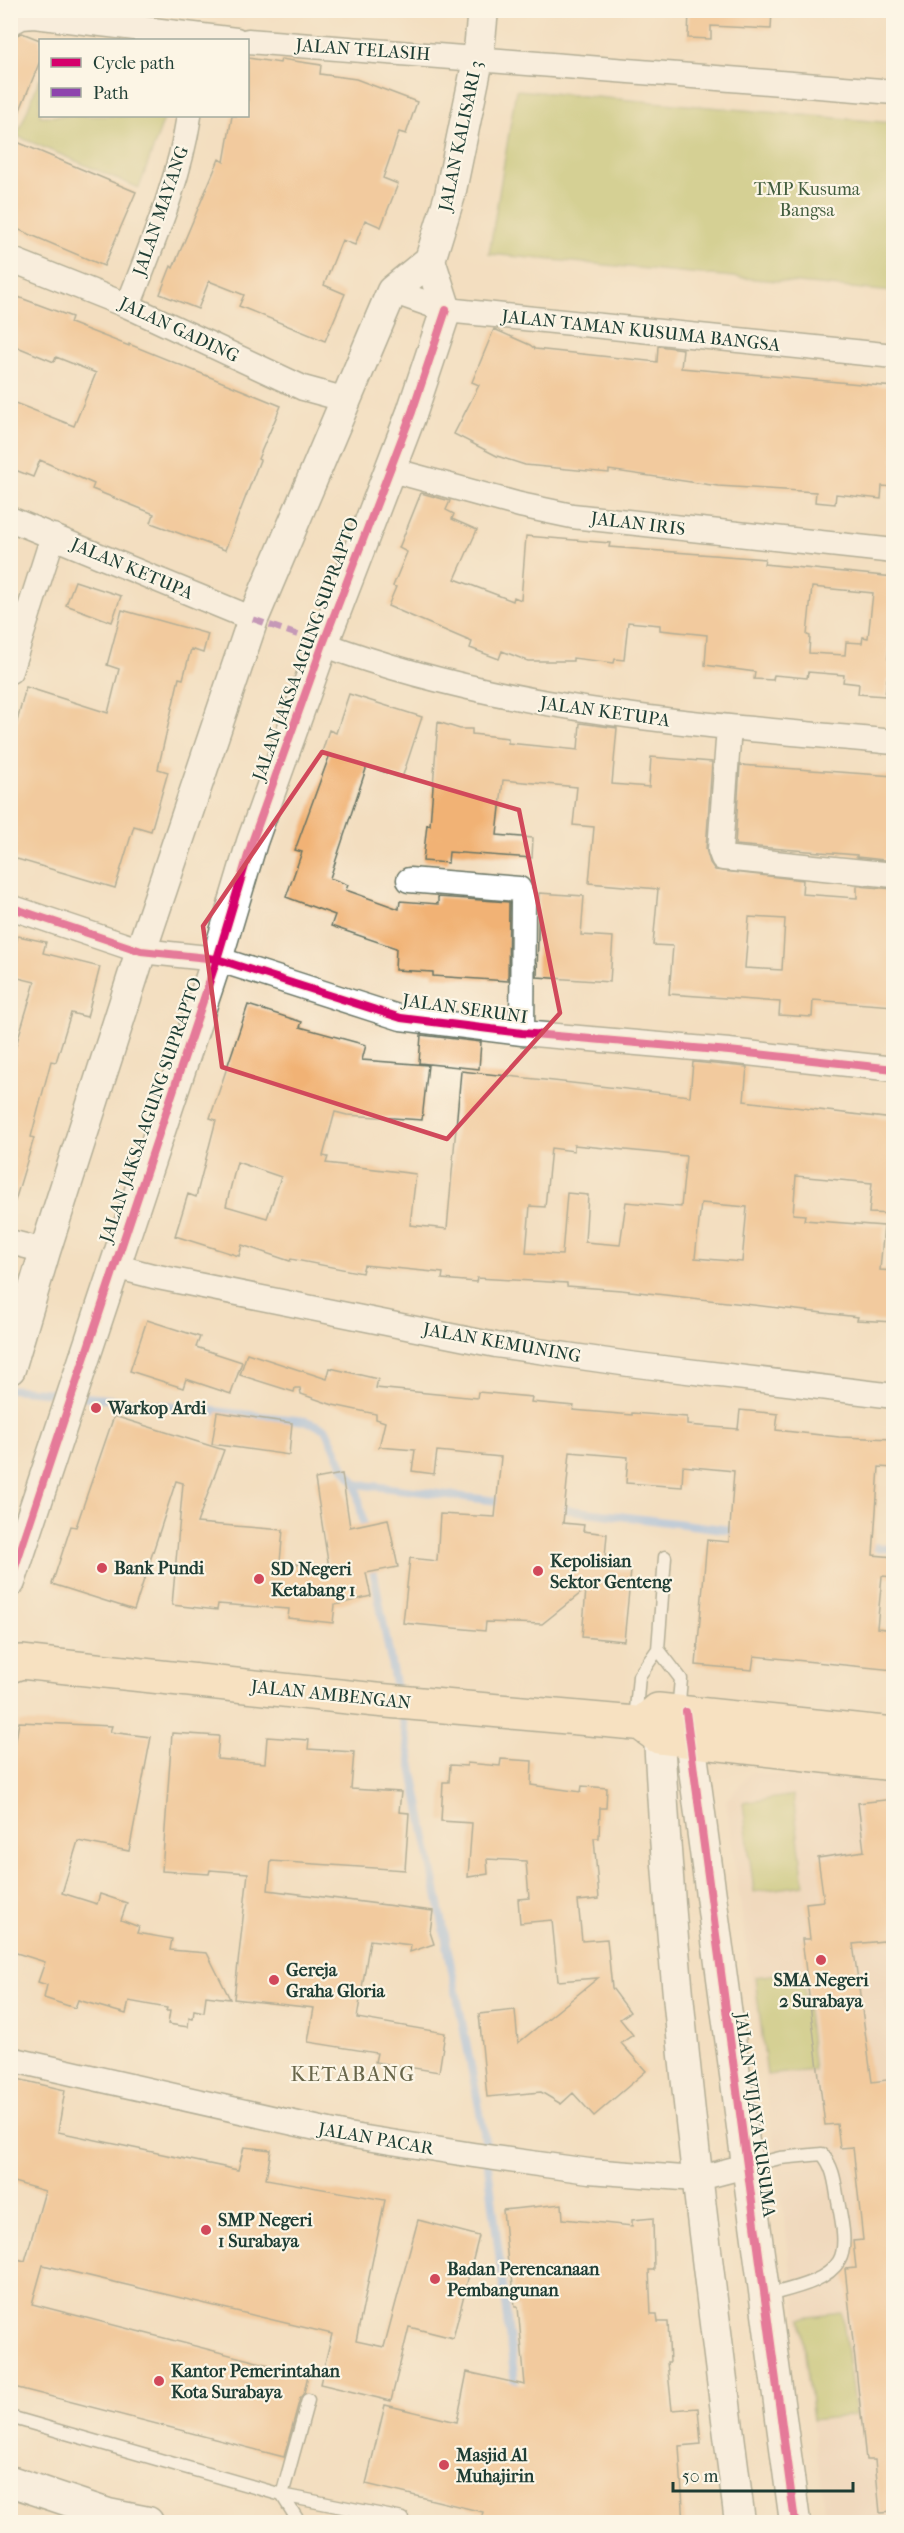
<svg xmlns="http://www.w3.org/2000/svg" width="904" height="2533" viewBox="0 0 904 2533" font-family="'IM FELL French Canon',serif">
	<rect width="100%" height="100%" fill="#fcf5e5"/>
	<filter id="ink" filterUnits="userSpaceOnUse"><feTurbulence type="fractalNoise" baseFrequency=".0167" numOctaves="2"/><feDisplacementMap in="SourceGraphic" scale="12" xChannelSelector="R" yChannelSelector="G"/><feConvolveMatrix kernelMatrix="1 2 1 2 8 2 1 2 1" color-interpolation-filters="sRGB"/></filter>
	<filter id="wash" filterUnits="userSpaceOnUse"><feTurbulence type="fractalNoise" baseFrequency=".008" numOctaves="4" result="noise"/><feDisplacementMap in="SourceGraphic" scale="24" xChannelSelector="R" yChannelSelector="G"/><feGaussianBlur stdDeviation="1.35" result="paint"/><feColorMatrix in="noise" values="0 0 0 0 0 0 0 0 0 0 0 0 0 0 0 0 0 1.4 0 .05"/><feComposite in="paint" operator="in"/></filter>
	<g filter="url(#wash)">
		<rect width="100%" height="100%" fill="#f3dec0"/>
		<path fill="#edd2ba" d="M752 1772 893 1784V2522H826L726 1800Z"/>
		<path fill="#b1bf61" stroke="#687e4a" stroke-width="1.5" d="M40 78V116H165L139 188 17 136Z
			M516 90 893 123V292L489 254Z
			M793 1795 804 1885 754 1892 743 1803Z
			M802 1971 814 2070 767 2075 755 1977Z
			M842 2313 855 2415 813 2420 801 2318Z"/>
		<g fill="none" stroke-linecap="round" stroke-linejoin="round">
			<path stroke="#87b7f3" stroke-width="8" d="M10 1389 66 1394
				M78 1396 306 1421 326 1429 344 1468 356 1484 365 1532
				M356 1484 506 1502
				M554 1508 739 1531
				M864 1546 894 1549
				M372 1564 397 1694
				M401 1711 484 2133 516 2391"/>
		</g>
		<g id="blocks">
			<path fill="#f1b274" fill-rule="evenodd" d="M689 10H772L771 29 711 26V39L688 38Z
				M22 33 40 40V61L11 132 10 45 14 36Z
				M248 58 280 63 281 59 321 65 320 74 356 79 417 102 406 134 399 132 383 178 398 184 381 227 365 220 355 245 342 240 324 285 345 294 325 341 239 306 244 295 209 281 198 309 160 294 171 266 173 268 219 159 224 162 232 116H248Z
				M10 139 136 192 104 266 10 226Z
				M10 294 72 317 70 323 129 346V344L281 406 258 459 260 460 225 550 151 523 154 514 92 489 94 484 40 460 33 477 10 468V401L74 426 96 373 56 357 54 362 10 344Z
				M494 329 530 345 535 349 657 362 658 346 683 349 681 368 894 387V487L882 486 881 499 836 494 835 504 815 502 816 492 718 486 609 470V473L525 465 497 456 454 434 479 385 472 382Z
				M421 493 450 501 446 510 454 514 452 519 477 530 455 579 513 601 514 597 521 600 526 536 610 543 609 547 765 559 764 564 894 577V620H891L888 659H894V680L887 679 885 696 858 694 859 684 843 682 844 675 808 672 807 678 774 675 773 680 754 679 755 672 705 665 707 635 660 630V625L628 622 624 660 615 659 614 663 573 658V661H528L502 651 499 659 470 648 472 642 388 606 396 587 393 586 407 552 399 548ZM812 587 873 593 868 638 863 637 862 643 846 642 845 655 809 653 810 636 807 635Z
				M75 581 121 596 112 622 66 605Z
				M122 610 208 634 203 653 191 649 183 679 179 678 158 769 168 772 151 831 134 826 115 888 10 857V748L26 687 108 713 119 669 107 665Z
				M349 694 422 717 402 778 367 766 330 878 348 885 346 890 399 909 400 901 438 904V897L509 902 508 981 433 976V972L395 970 396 948 331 926 335 915 286 897 302 852 295 850 330 754 322 752 329 730 336 733Z
				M438 722 460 729H472V734L508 738V743L578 750 580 723 617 728 612 784 649 787 651 757 712 762 706 849 710 863 715 870 803 880 802 894 857 898V886L894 889V1006L813 1000 812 1017 779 1015 780 1002 669 994 673 946 653 945 658 889 589 883 594 827 573 825 577 787 503 780 497 835 533 838 532 858 449 852 448 863 423 861 427 824 430 825ZM749 917 785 919 782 970 745 968Z
				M740 765 894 776V861L857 857V855L735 845Z
				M539 893 584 896 581 935 613 937 610 982 537 977Z
				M18 936 46 942 43 953 100 967 87 1017 71 1013 56 1062 51 1061 31 1137 34 1138 15 1201 10 1200V1065L35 982 10 976V964Z
				M248 1005 302 1022 300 1027 366 1045 362 1060 428 1065 422 1120 347 1115 335 1112 323 1156 328 1157 326 1163 416 1174 410 1225 447 1229 461 1071 690 1096 693 1062 747 1067 744 1101 893 1119 891 1136H894V1214L869 1213 872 1183 796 1176 793 1214 805 1215 804 1220 884 1226 880 1270 894 1271V1322L857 1320 858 1317 621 1290 567 1286V1283L477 1278 476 1282 442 1279 443 1273 364 1265 362 1273 291 1259 290 1261 242 1245 239 1256 175 1236 188 1194 196 1197 216 1120 210 1118ZM574 1145 686 1156 681 1207 626 1202 620 1245 585 1242 588 1195 567 1193 562 1255 526 1253 530 1206 545 1207 551 1148 574 1151ZM237 1162 281 1177 267 1218 226 1206ZM701 1203 747 1207 742 1262 695 1258Z
				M421 1035 481 1042 479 1069 419 1063Z
				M147 1320 200 1337 196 1347 242 1362 231 1394 186 1379 183 1388 130 1371Z
				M247 1353 327 1379 330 1368 378 1379 376 1388 477 1398 478 1392 532 1397 531 1402 574 1406 573 1410 632 1415V1413L687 1417V1425L738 1429 740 1410 778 1414 776 1430 839 1437 894 1439V1468L879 1467 873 1555 894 1557V1577L882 1576 877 1628 894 1630V1670L754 1656 752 1670 696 1665 707 1540 729 1542 734 1471 683 1466 682 1487 626 1483 628 1457 570 1452 563 1523 584 1525 583 1531 607 1534 604 1569 631 1571 624 1641 582 1637 586 1589 542 1624 486 1622 485 1631 403 1623 410 1558 437 1561 440 1514 495 1517 501 1457 437 1451 434 1474 412 1471 415 1450 379 1447 385 1422 376 1419V1414L333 1405 301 1394 300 1388H295L294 1392 240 1375Z
				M217 1412 292 1423 289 1455 212 1444Z
				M114 1416 224 1450 197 1523 283 1530 280 1562 329 1568 315 1479 342 1474 350 1527 388 1519 398 1567 366 1573 371 1596 335 1605 333 1623 288 1618 289 1609 218 1604 217 1610 172 1605 183 1483 176 1481 134 1610 52 1584 71 1526 76 1527Z
				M19 1722 112 1726 110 1732 151 1737 129 1851 78 1841 62 1893 97 1904 100 1894 127 1903 121 1920 139 1927 137 1933 172 1939 170 1950 207 1953 230 1999 206 1996 204 2012 194 2010 193 2019 189 2018 188 2027 168 2024 170 2011H166L167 2008 129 2001 126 2014 78 2000 75 2008 44 1998 47 1985 38 1982 45 1962 10 1951V1774Z
				M172 1733 219 1736 217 1759 265 1763 267 1737 309 1740 308 1749 354 1752 351 1789 401 1792 399 1812 409 1813 405 1870 271 1861 268 1890 433 1911 430 1932 434 1944 410 1952 411 1945 370 1940 357 2018 445 2033 439 2072 375 2062 377 2053 308 2042 314 2008 234 1999 248 1873 210 1870 209 1874 162 1871Z
				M501 1759 532 1761 531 1785 581 1792 582 1786 607 1788 606 1808H600L599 1838H594L599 1899 578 1901 582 1941 607 1939 612 1988 630 2012 620 2019 633 2035 621 2043 646 2071 594 2116 573 2093 561 2104 541 2092 487 2097 479 2014 515 2010 518 2043 598 1978 558 1981 552 1920 520 1923 518 1899 529 1898 526 1861 487 1859 488 1874 468 1877 472 1823 441 1821 443 1782H449L450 1765 467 1766V1763L500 1766Z
				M894 1799V1940L853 1944 872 2082 894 2079V2512L880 2513 875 2460H866L845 2269 856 2268 853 2241 863 2240 853 2147 840 2148 837 2124 825 2125 802 1939H810L806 1903 824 1901 818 1858 864 1851 858 1803Z
				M13 2078 65 2090 58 2132 238 2170 244 2147 271 2150 266 2179 385 2200 356 2341 384 2347 418 2220 479 2236 453 2338 409 2327 391 2401 320 2384 332 2334 43 2265 32 2304 308 2375 304 2393 300 2398 284 2457 10 2386V2257L25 2261 45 2191 10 2181V2089Z
				M562 2204 563 2219 632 2226V2220L653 2218 654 2270H649L651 2314H657L658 2322H668L670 2362H667L672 2410 698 2408 701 2444 679 2446 684 2523H480L483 2512 366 2484 385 2405 457 2422 467 2372 525 2385 518 2307H515L512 2275H509L503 2210Z"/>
		</g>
	</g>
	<g filter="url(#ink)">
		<use href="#blocks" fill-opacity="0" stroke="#697565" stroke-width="1.5"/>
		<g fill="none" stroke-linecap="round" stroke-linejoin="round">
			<g stroke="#697565" stroke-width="15">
				<path id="service" d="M658 1649 681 1679 678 1712
					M635 1722 639 1676 658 1649 665 1557
					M748 2166 780 2158 822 2154C834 2167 835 2184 838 2201 841 2217 848 2246 839 2261 826 2283 788 2289 765 2296
					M308 2400 282 2495 403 2519
					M10 2417 282 2495 299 2522"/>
			</g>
			<g stroke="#697565" stroke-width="27">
				<path id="minor" d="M10 23 22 17 34 16 236 40
					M248 41 894 92
					M10 259 128 306 303 388 347 400
					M392 291 446 310 894 356
					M128 306C152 244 179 182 189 116
					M388 469 520 505 572 516 894 551
					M10 519 253 619
					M323 644C509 713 698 724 894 742
					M10 671 53 536
					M729 727 720 850 723 858 894 875
					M409 880 519 889 523 899 522 1033
					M10 907 141 951 217 959 401 1018 522 1033 729 1051 894 1069
					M10 1242 45 1251
					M114 1266 153 1276 496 1345 629 1364 894 1396
					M10 2059 347 2135 473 2155 589 2171 696 2179 746 2166"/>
			</g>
			<g stroke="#697565" stroke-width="33">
				<path id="tertiary" d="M10 1369 45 1251 141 951 253 619 392 291 430 260
					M10 1582 217 959 252 842 323 644 412 412 446 310 430 260 450 195 478 60 483 10
					M658 1714C670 1985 706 2254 740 2522
					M687 1717 795 2522
					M10 2481 108 2514 148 2522"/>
			</g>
			<g stroke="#697565" stroke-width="36">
				<path id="secondary" d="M10 1666 21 1662 376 1700 635 1723 641 1724 659 1737 894 1764
					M641 1724 658 1710 894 1734"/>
			</g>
			<use href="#service" stroke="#fff" stroke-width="12"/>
			<use href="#minor" stroke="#fff" stroke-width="24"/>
			<use href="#tertiary" stroke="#fff" stroke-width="30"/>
			<use href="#secondary" stroke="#fce5c4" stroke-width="33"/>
			<path stroke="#8e44ad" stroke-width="6" stroke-dasharray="12 6" stroke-linecap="butt" d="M253 619 323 644"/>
			<g stroke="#fcf5e5" stroke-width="11">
				<path id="cycleway" d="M10 907 141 951 217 959 401 1018 522 1033 729 1051 894 1069
					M10 1582 217 959 252 842 323 644 412 412 446 310
					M686 1712 795 2522"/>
			</g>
			<use href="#cycleway" stroke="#d6006c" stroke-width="8"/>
		</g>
	</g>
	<path d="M0 0H904V2533H0ZM322 752 519 810 560 1013 447 1139 222 1067 203 926Z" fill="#f3dec0" fill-opacity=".55" fill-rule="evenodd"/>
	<path fill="none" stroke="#d1495b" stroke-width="4.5" stroke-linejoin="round" d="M322 752 519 810 560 1013 447 1139 222 1067 203 926Z"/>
	<g fill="#d1495b" stroke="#fcf5e5" stroke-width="2">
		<circle cx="96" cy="1408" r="6"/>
		<circle cx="102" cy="1568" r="6"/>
		<circle cx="538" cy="1571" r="6"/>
		<circle cx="259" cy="1579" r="6"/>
		<circle cx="821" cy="1960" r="6"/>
		<circle cx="274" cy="1980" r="6"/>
		<circle cx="206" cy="2230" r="6"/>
		<circle cx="435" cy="2279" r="6"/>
		<circle cx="159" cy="2381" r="6"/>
		<circle cx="444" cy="2465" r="6"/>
	</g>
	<g text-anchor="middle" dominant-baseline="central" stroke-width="4.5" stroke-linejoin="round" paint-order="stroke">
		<g font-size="18" fill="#1f3d34" stroke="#fcf5e5">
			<text transform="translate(363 50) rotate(4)">JALAN TELASIH</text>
			<text transform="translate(461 136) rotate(-78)">JALAN KALISARI 3</text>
			<text transform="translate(161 211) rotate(-71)">JALAN MAYANG</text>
			<text transform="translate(179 330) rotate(25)">JALAN GADING</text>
			<text transform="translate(641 331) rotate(6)">JALAN TAMAN KUSUMA BANGSA</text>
			<text transform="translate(638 524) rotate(7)">JALAN IRIS</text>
			<text transform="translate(132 569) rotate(23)">JALAN KETUPA</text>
			<text transform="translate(306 649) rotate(-70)">JALAN JAKSA AGUNG SUPRAPTO</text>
			<text transform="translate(605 712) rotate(8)">JALAN KETUPA</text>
			<text transform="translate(465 1009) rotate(8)">JALAN SERUNI</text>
			<text transform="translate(151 1110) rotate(-71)">JALAN JAKSA AGUNG SUPRAPTO</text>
			<text transform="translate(502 1343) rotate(10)">JALAN KEMUNING</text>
			<text transform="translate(331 1695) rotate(6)">JALAN AMBENGAN</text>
			<text transform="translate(755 2115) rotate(82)">JALAN WIJAYA KUSUMA</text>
			<text transform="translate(376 2139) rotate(10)">JALAN PACAR</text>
		</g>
		<g font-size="18" fill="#445e3f" stroke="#fcf5e5">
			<text x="807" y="189">TMP Kusuma<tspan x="807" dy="21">Bangsa</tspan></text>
		</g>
		<g font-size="18" font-weight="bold" fill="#1f3d34" stroke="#fcf5e5" text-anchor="start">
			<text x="108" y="1408">Warkop Ardi</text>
			<text x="550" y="1561">Kepolisian<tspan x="550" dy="21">Sektor Genteng</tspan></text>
			<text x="114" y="1568">Bank Pundi</text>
			<text x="271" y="1569">SD Negeri<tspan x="271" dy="21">Ketabang 1</tspan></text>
			<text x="286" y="1970">Gereja<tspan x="286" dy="21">Graha Gloria</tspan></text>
			<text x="821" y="1980" text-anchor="middle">SMA Negeri<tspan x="821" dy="21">2 Surabaya</tspan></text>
			<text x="218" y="2220">SMP Negeri<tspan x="218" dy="21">1 Surabaya</tspan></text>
			<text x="447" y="2269">Badan Perencanaan<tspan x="447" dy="21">Pembangunan</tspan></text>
			<text x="171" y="2371">Kantor Pemerintahan<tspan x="171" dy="21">Kota Surabaya</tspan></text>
			<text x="456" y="2455">Masjid Al<tspan x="456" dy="21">Muhajirin</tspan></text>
		</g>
		<g font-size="21" letter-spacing="1.5" fill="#68664a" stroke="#fcf5e5">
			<text x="353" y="2074">KETABANG</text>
		</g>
	</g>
	<rect width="904" height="2533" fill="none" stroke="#fcf5e5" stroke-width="36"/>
	<rect x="39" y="39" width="210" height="78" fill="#fcf5e5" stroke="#a4ab9e" stroke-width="1.5"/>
	<rect x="51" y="58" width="30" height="9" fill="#d6006c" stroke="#a4ab9e" stroke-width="1.5"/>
	<text x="93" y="69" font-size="18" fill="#1f3d34">Cycle path</text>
	<rect x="51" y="88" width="30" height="9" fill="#8e44ad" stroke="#a4ab9e" stroke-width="1.5"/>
	<text x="93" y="99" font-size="18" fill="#1f3d34">Path</text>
	<path d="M673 2482v9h180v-9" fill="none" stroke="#1f3d34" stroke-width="3"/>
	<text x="682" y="2482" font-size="18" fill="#1f3d34" stroke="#fcf5e5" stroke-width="4.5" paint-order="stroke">50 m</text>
</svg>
